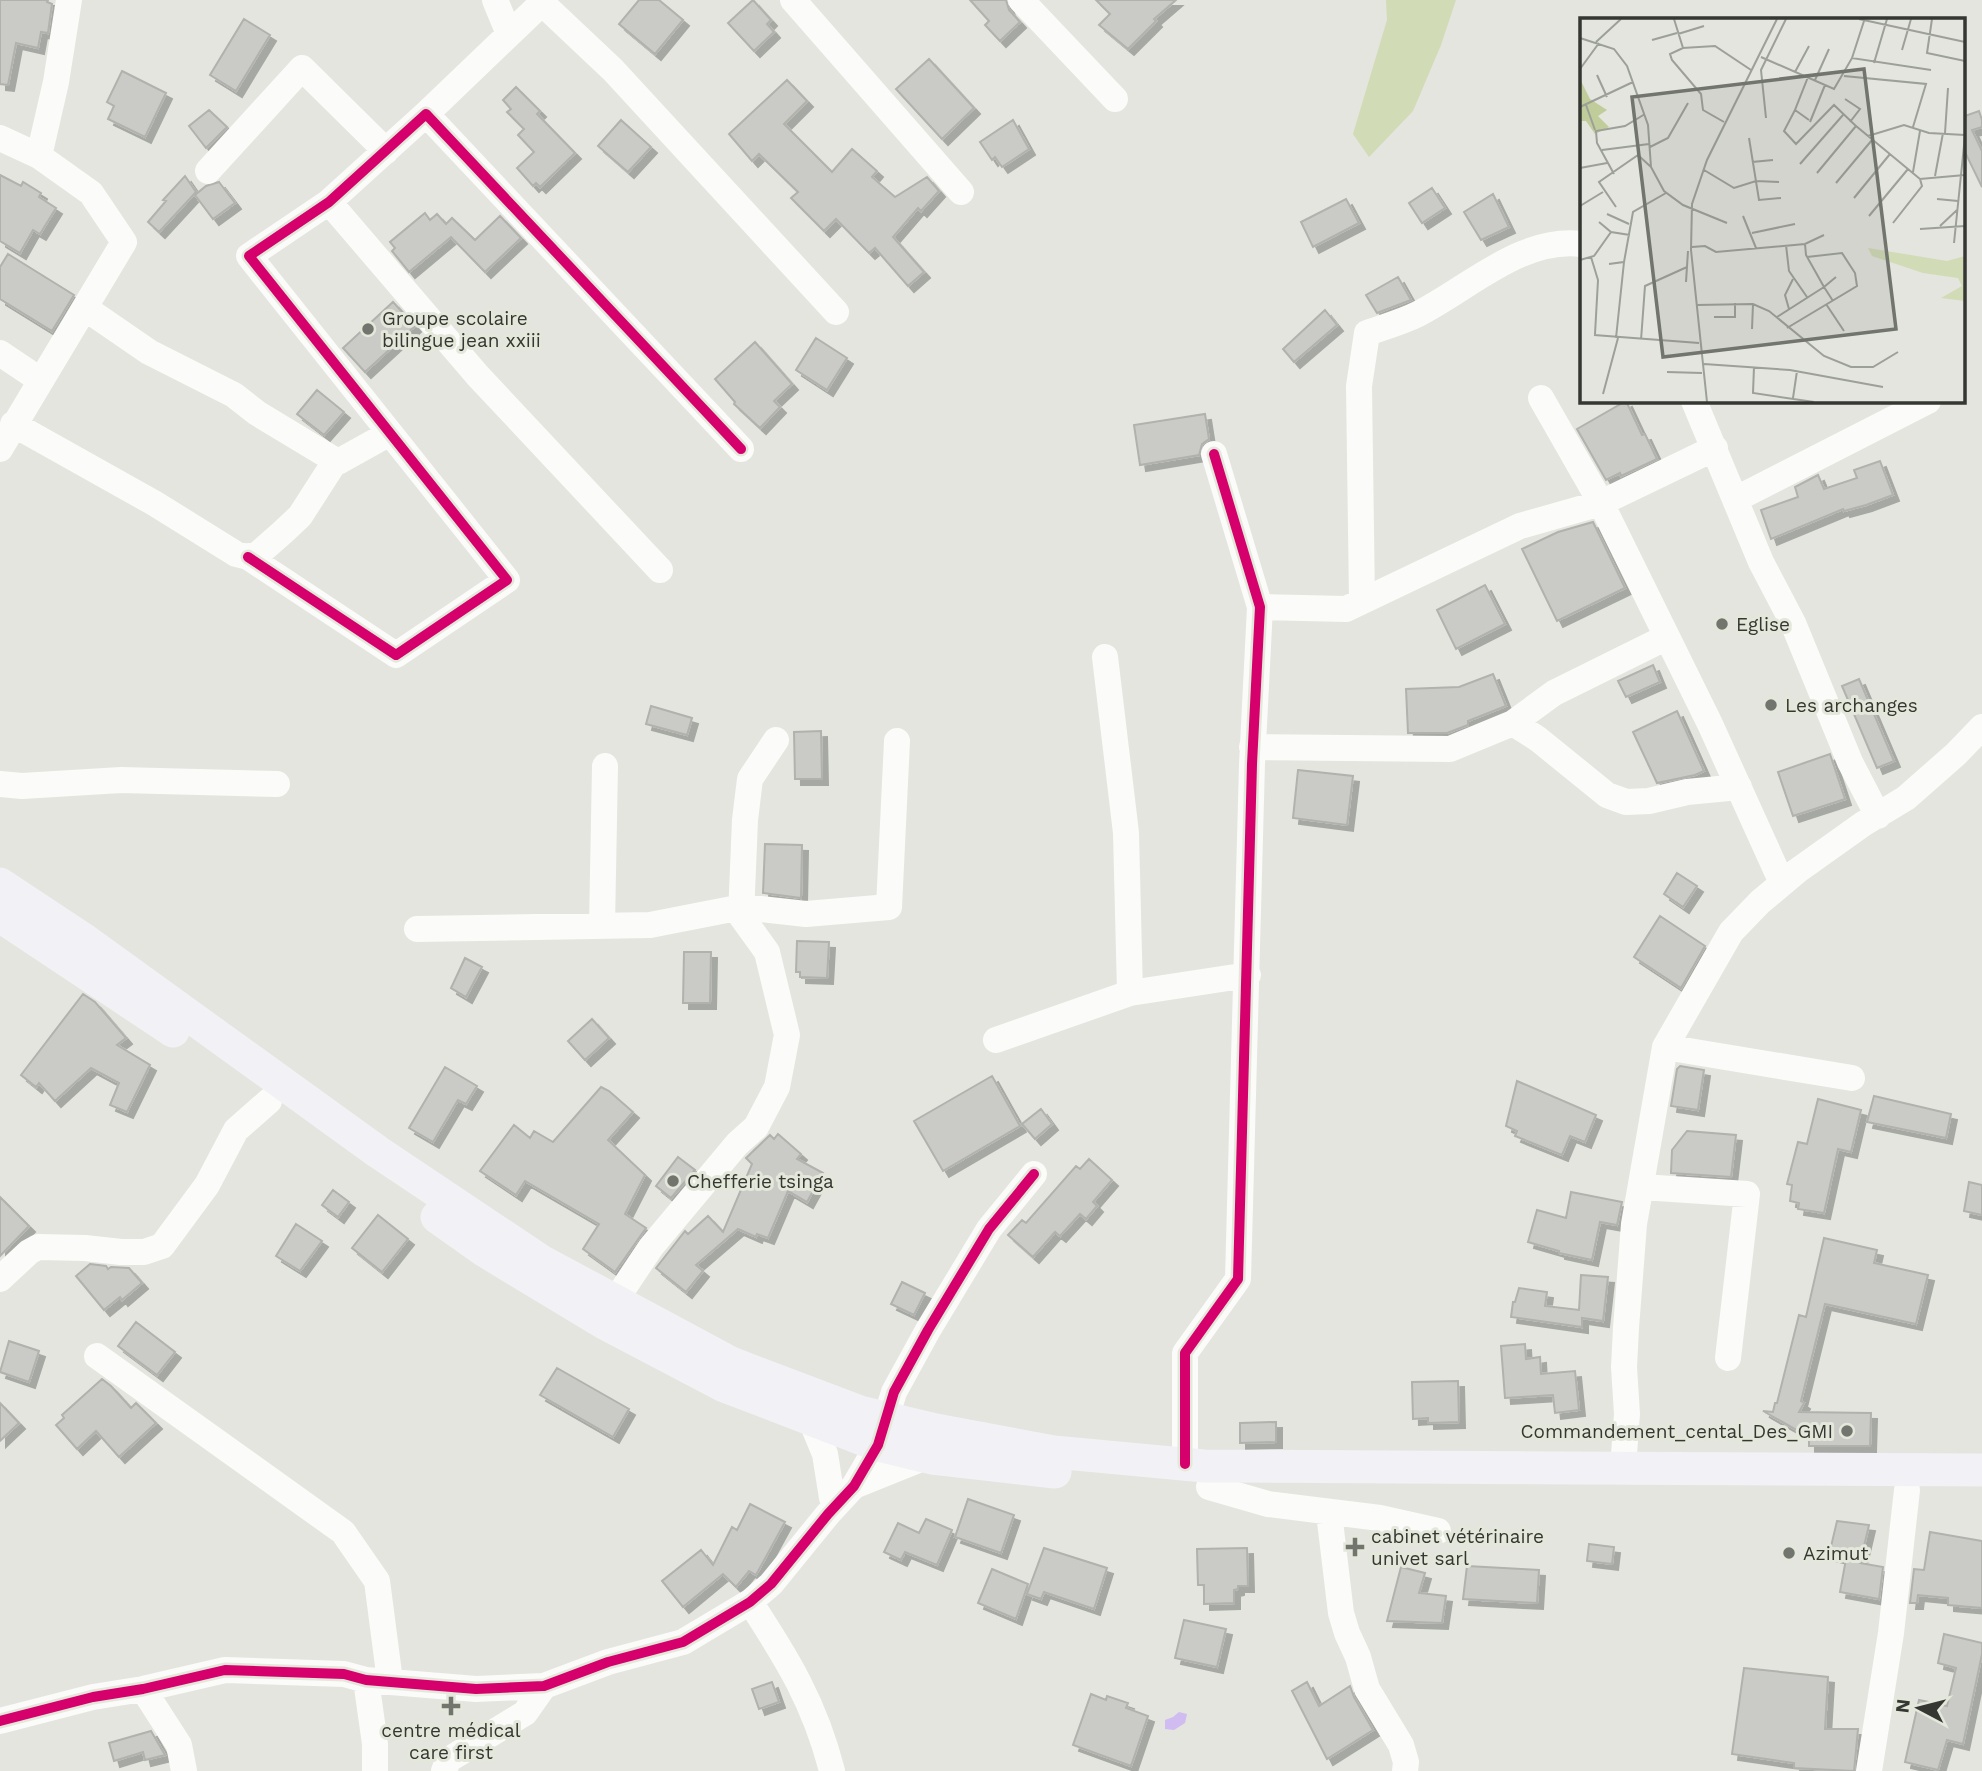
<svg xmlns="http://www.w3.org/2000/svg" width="1982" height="1771" viewBox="0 0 1982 1771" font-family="'Work Sans',sans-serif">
	<defs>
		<filter id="shadow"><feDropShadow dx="6" dy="6" stdDeviation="0" flood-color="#0004"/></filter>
	</defs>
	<rect width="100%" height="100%" fill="#e3e5de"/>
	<path fill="#d1dbb6" d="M1386 0H1456L1441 45 1413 111 1369 157 1353 134 1387 20Z"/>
	<path fill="#d0bcf0" d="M1179 1712 1187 1714 1185 1723 1174 1730 1165 1729V1720L1173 1717Z"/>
	<path fill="#cacbc6" stroke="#b1b2ad" stroke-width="2" filter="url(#shadow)" d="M0 0H48L47 2 52 4 48 33 41 32 38 48 16 43 8 85 0 84Z
		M639 0H659L683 20 655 54 619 24Z
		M753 0 771 20 767 24 774 32 754 51 728 23Z
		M970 0H1006L1009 10 1020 22 1000 41 985 25 989 21Z
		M1096 0H1176L1154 19 1156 21 1128 49 1099 25 1110 14Z
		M244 19 270 35 236 91 210 75Z
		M929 59 974 108 942 139 896 89Z
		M122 71 166 93 145 137 108 119 114 106 107 102Z
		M787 80 807 101 784 124 832 172 852 149 877 171 872 177 895 197 927 177 939 191 921 211 918 208 893 237 924 272 908 286 875 248 869 253 836 219 824 231 791 198 798 192 759 154 752 161 729 134Z
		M516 87 540 111 537 114 575 153 540 187 536 183 533 186 517 168 534 152 518 135 524 129 507 112 511 109 503 100Z
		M209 110 227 127 206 148 189 126Z
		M1963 110 1965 116 1979 111 1982 120V127L1972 130 1982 151V187L1963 148Z
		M621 120 651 147 628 172 598 146Z
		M1013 120 1029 149 1002 167 995 157 992 160 980 142Z
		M0 175 21 186 23 182 41 193 39 197 56 208 40 234 33 230 20 253 0 241Z
		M185 176 196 192 159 232 148 222 166 201 163 200Z
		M219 182 235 203 213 219 195 195 206 186Z
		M1432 188 1445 208 1422 223 1409 203Z
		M1493 194 1509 227 1481 240 1464 212Z
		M1346 199 1359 223 1313 247 1301 222Z
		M425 213 430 220 437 214 446 224 452 218 475 240 500 216 521 238 485 272 451 237 409 272 392 251 395 248 390 242Z
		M8 254 74 295 52 331 0 299V267Z
		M1398 277 1411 300 1377 313 1366 295Z
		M393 302 415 326 365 372 343 348Z
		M1325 310 1337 325 1294 362 1283 349Z
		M816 338 847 358 827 390 796 370Z
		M755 342 792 384 774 401 780 407 760 428 734 404 735 402 715 379Z
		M317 390 344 412 324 435 297 414Z
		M1626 401 1642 435 1645 434 1657 459 1621 476 1620 473 1606 480 1577 429Z
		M1205 414 1209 439 1202 444 1199 455 1140 465 1134 425Z
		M1880 461 1893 495 1866 505 1844 511 1843 509 1771 539 1761 510 1798 497 1795 487 1818 475 1824 489 1857 478 1854 470Z
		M1593 522 1625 588 1557 621 1522 549 1558 532Z
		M1485 585 1505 624 1456 649 1437 610Z
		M1653 665 1660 682 1626 697 1618 681Z
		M1493 674 1506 706 1468 721V725L1447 733H1408L1406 689 1459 687Z
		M1859 679 1894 761 1877 768 1842 686Z
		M651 706 692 718 687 735 646 724Z
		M1677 711 1704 771 1695 775 1657 783 1633 732Z
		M821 731 822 779H795L794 732Z
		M1830 754 1845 799 1793 816 1778 772Z
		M1298 770 1353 776 1347 825 1293 818Z
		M765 844 802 845 801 898 763 893Z
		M1677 873 1697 886 1683 907 1664 894Z
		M1660 916 1705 946 1681 988 1634 957Z
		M797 941 829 942 827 978 800 977V972H796Z
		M684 952H711L710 1003H683Z
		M465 958 482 967 466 997 451 988Z
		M83 994 95 1002 126 1038 117 1045 150 1065 127 1112 110 1105 119 1083 91 1068 55 1101 39 1083 36 1087 21 1075Z
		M592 1019 609 1038 585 1060 568 1041Z
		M1680 1066 1704 1070 1698 1110 1671 1106 1677 1069Z
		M445 1067 477 1086 466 1104 458 1100 433 1142 409 1128Z
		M992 1076 1020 1126 943 1171 914 1121Z
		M1517 1081 1596 1115 1585 1142 1570 1136 1562 1155 1515 1136 1517 1131 1506 1126Z
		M601 1087 609 1091 633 1112 608 1140 645 1175 625 1214 646 1228 615 1272 583 1249 599 1224 525 1181 516 1195 480 1171 514 1125 530 1138 534 1131 553 1142Z
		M1874 1096 1951 1114 1946 1138 1867 1122Z
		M1818 1099 1861 1110 1851 1152 1838 1149 1824 1213 1798 1209 1799 1203 1790 1201 1792 1185 1787 1184 1798 1142 1807 1144Z
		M1041 1109 1052 1124 1035 1139 1022 1124Z
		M1687 1131 1736 1135 1731 1177 1671 1173 1672 1150Z
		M778 1134 801 1154 797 1159 823 1173 807 1202 788 1191 768 1238 757 1234 756 1237 738 1229 696 1265 703 1271 686 1292 656 1268 685 1231 688 1234 708 1216 723 1232 752 1164 746 1158 770 1135 774 1139Z
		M678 1157 695 1170 671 1198 656 1186Z
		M1089 1159 1112 1180 1093 1202 1097 1206 1086 1219 1080 1214 1060 1236 1055 1232 1033 1257 1008 1235 1022 1220 1026 1223 1076 1166 1080 1169Z
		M1969 1182 1982 1185V1215L1964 1211Z
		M333 1190 349 1202 338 1217 322 1205Z
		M1571 1192 1622 1202 1617 1225 1600 1222 1592 1260 1559 1253V1251L1528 1242 1537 1210 1566 1218Z
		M0 1197 29 1226 0 1256Z
		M378 1215 408 1239 382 1272 352 1248Z
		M296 1224 322 1241 300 1271 276 1256Z
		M1824 1238 1877 1250 1874 1263 1928 1275 1916 1324 1825 1304 1801 1401 1804 1403 1799 1412 1871 1413 1870 1446H1809V1437L1763 1411 1773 1412 1775 1403H1777L1799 1315 1806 1317Z
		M90 1264 106 1266 108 1269 111 1267 129 1268 142 1283 122 1300 120 1297 104 1310 76 1276Z
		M1581 1275 1608 1277 1603 1321 1582 1318V1327L1511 1317 1513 1302H1515L1519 1288 1547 1292 1545 1306 1579 1310Z
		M902 1282 925 1293 914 1315 891 1304Z
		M136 1322 175 1352 157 1375 118 1346Z
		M9 1341 39 1351 29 1382 0 1372Z
		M1525 1344 1526 1359 1540 1357 1541 1374 1575 1371 1579 1410 1555 1413 1553 1395 1505 1398 1501 1346Z
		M557 1368 629 1409 613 1437 540 1395Z
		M102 1379 111 1386 131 1408 136 1403 156 1423 119 1457 96 1431 77 1449 56 1425 64 1418 62 1415Z
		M1458 1381 1459 1422 1428 1423V1418L1413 1419 1412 1382Z
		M0 1403 19 1423 0 1441Z
		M1276 1422V1442L1240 1443V1423Z
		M968 1499 1014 1515 1001 1553 955 1537Z
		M750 1504 785 1522 756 1575 749 1571 736 1587 723 1574 683 1607 662 1581 701 1550 713 1565 732 1527 737 1530Z
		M926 1519 952 1530 937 1565 905 1552 901 1560 884 1552 898 1523 919 1533Z
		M1837 1521 1869 1525 1860 1563 1883 1567 1879 1599 1840 1592 1846 1559 1829 1555Z
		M1930 1532 1982 1541V1608L1948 1605V1598L1918 1595 1917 1603H1910L1914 1569 1924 1570Z
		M1589 1544 1614 1547 1612 1564 1587 1561Z
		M1044 1548 1107 1568 1094 1609 1044 1592 1041 1599 1027 1594Z
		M1247 1548 1248 1586H1238V1589L1234 1590V1603L1204 1604V1585H1198L1197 1549Z
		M1467 1566 1539 1570 1537 1603 1463 1599Z
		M1401 1567 1425 1573 1419 1593 1446 1596 1442 1623 1387 1621Z
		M992 1569 1028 1584 1016 1619 978 1603Z
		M1184 1620 1226 1629 1217 1667 1175 1658Z
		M1944 1634 1982 1643V1654L1963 1744 1947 1740 1938 1770 1905 1762 1919 1700 1947 1706 1956 1668 1938 1663Z
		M1744 1668 1828 1677 1825 1729H1858L1854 1771 1794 1768V1763L1732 1754Z
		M772 1682 779 1702 759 1709 752 1689Z
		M1307 1682 1319 1706 1350 1686 1354 1697 1373 1730 1327 1759 1292 1691Z
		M1091 1694 1106 1700 1107 1696 1128 1703 1126 1708 1148 1716 1131 1766 1073 1745Z
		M151 1731 165 1755 145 1760 143 1752 114 1761 109 1743Z"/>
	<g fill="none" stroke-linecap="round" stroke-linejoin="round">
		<path stroke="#fbfbfa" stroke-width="26" d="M495 0 509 34
			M793 0 961 192
			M1021 0 1115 99
			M542 3 613 70 836 312
			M426 114 545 0
			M0 138 39 156 91 193 124 242 0 449
			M39 156 56 82 69 0
			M208 171 302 68 386 151
			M329 202 478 376 660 570
			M85 308 149 352 234 395 257 413 338 462 390 433
			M0 353 40 380
			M1541 398 1601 503 1715 448
			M1694 401 1761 562 1793 623 1850 762 1878 816
			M13 424 154 503 236 554 248 557 258 554 283 532 300 516 336 460
			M1736 499 1928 401
			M248 557 396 655 507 580 249 256 329 202 426 114 741 449
			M1362 601 1359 386 1367 333C1384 327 1402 322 1418 314 1469 288 1521 237 1581 244
			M1260 607 1346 609 1520 526 1601 503 1710 724 1782 883
			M1105 657 1126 833 1130 993
			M1513 723 1538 739 1607 795 1626 802 1649 801 1687 792 1739 787
			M1252 747 1450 749 1513 723 1554 693 1667 637
			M0 784 22 786 121 780 277 784
			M602 926 605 766
			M417 929 650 925 742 907 806 914 889 907 897 741
			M996 1040 1130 993 1248 975
			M1665 1047 1852 1078
			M1642 1187 1747 1194 1728 1358
			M0 1279 29 1252 38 1247 85 1248 121 1252H144L162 1246 207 1185 236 1130 269 1101
			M615 1301 651 1247 737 1144 756 1127 777 1087 787 1035 767 952 741 916 745 820 750 779 776 740
			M97 1356 343 1532 377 1581 390 1681
			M811 1420 825 1454 832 1498
			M1185 1464V1353L1238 1279 1252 764 1260 607 1214 454
			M1623 1468 1627 1414 1624 1367 1626 1328 1634 1224 1665 1047 1731 932 1760 902 1797 871 1863 824 1906 798 1956 754 1982 727
			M854 1486 926 1457
			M1209 1487 1268 1504 1380 1518 1438 1531
			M1329 1513 1341 1613 1347 1633 1358 1657 1367 1689 1401 1745 1406 1762 1405 1771
			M750 1602C788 1660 815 1704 832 1771
			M366 1680 375 1744V1771
			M143 1689 179 1745 184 1771
			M0 1721 93 1697 143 1689 225 1670 344 1674 366 1680 476 1689 544 1686 608 1662 683 1642 750 1602 771 1584 828 1514 854 1486 878 1445 894 1392 928 1330 989 1229 1034 1174
			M444 1771 448 1760 525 1713 544 1686
			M1869 1771 1891 1633 1907 1490"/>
		<path stroke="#f2f1f5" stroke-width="33" d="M0 884 83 939 378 1152 541 1261 731 1363 860 1412 936 1430 1054 1452 1204 1466 1982 1470
			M0 916 173 1031
			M437 1217 485 1251 604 1323 722 1385 878 1445 932 1458 1055 1472"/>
		<g stroke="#e4e8db" stroke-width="15">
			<path id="cycleway" d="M248 557 396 655 507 580 249 256 329 202 426 114 741 449
				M1185 1464V1353L1238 1279 1252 764 1260 607 1214 454
				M0 1721 93 1697 143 1689 225 1670 344 1674 366 1680 476 1689 544 1686 608 1662 683 1642 750 1602 771 1584 828 1514 854 1486 878 1445 894 1392 928 1330 989 1229 1034 1174"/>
		</g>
		<use href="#cycleway" stroke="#d6006c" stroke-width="10"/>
	</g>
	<g fill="#72746e" stroke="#e4e8db" stroke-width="2.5">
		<circle cx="368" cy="329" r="7"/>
		<circle cx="1722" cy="624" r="7"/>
		<circle cx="1771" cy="705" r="7"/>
		<circle cx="673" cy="1181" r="7"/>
		<circle cx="1847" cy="1431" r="7"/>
		<path d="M1351.5 1536.5h7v7h7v7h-7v7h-7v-7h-7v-7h7z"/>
		<circle cx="1789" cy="1553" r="7"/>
		<path d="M447.5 1695.5h7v7h7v7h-7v7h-7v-7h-7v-7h7z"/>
	</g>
	<g text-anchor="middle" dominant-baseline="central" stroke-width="6" stroke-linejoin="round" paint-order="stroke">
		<g font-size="19" fill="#353732" stroke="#e4e8db" text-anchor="start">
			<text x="382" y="318">Groupe scolaire<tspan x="382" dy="22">bilingue jean xxiii</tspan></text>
			<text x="1736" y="624">Eglise</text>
			<text x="1785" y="705">Les archanges</text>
			<text x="687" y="1181">Chefferie tsinga</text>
			<text x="1833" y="1431" text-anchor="end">Commandement_cental_Des_GMI</text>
			<text x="1371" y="1536">cabinet vétérinaire<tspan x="1371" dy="22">univet sarl</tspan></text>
			<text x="1803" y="1553">Azimut</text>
			<text x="451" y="1730" text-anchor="middle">centre médical<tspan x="451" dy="22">care first</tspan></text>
		</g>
	</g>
	<g transform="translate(1580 18)">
		<rect width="385" height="385" fill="#e3e5de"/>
		<path d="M288 230 367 243 385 238V283L361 280 382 268 378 260 343 255 292 238Z" fill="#d1dbb6"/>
		<path d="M0 61 10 81 27 92 18 98 29 109 15 116 6 103H0Z" fill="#c0cc9a"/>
		<path fill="none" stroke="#9d9f99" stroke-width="2" d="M94 1 103 30 135 28 171 52M279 1 385 24M352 1 347 35 385 43M98 16 124 8M0 20 34 31 47 48 68 107 71 149 84 173 103 187 147 205M72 22 97 15M16 24 41 1M103 30 90 36 92 42 121 76 123 92 144 104M322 32 331 1M181 39 254 71 272 40 351 52M272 40 284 3M294 45 307 1M0 51 19 25M215 54 229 28M17 57 27 79M264 58 346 66 333 109M228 59 215 92 229 102M235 62 249 31M265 81 280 91 270 104M6 87 15 112M0 89 53 64M215 92 204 113 216 126 254 87 276 108 237 155M186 100 181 52 206 1M230 104 245 67M276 108 340 161 385 157M365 115 368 70M288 118 324 107 349 115 385 117M169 120 179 182 201 180M70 129 88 120 108 85M22 132 69 126M172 144 193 142M220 146 263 97M0 150 27 145M124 152 154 170 176 163 199 164M333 154 340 113M34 156 17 125 16 113 45 108 65 96M355 158 363 115M256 165 292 122M274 180 310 136M357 181 378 183M0 188 23 174M36 189 19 164 58 137 71 149M27 196 49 206M163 198 176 230M289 198 328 151M19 204 31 214 50 217M313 205 342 168 340 161M360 208 377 192M340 211 385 208M172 215 215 206M374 225 385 118M206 227 209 253 227 279M112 229 125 228 136 234 225 226 244 217M11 239 18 262 15 316M0 242 14 238 31 214M44 244 53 194 86 175M29 246 44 244 36 320M106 264 108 233M253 283 244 269 256 259M246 286 264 313M117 287 173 286 189 293 244 338 271 349H293L318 334M209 291 205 277 213 261M134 299H155V285M197 299 244 269 226 237 225 226M207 310 277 268 275 255 262 235 227 239M172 311 173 286M14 317 119 325M61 322 65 268 107 249M124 346 210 352 303 369M174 349 173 375 234 384M87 354 122 355M23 376 38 320M213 380 217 353M127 384 111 232 112 186 127 142 197 1"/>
		<path fill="#72746e" fill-opacity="0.15" stroke="#72746e" stroke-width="3.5" d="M284 51 316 311 83 339 52 79Z"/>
		<rect width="385" height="385" fill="none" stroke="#353732" stroke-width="3.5"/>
	</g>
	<g transform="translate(1919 1708) rotate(277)" stroke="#e4e8db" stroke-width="5" paint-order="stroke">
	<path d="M0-5L12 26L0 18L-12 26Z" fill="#353732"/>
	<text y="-10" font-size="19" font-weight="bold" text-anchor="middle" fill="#353732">N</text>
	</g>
</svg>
